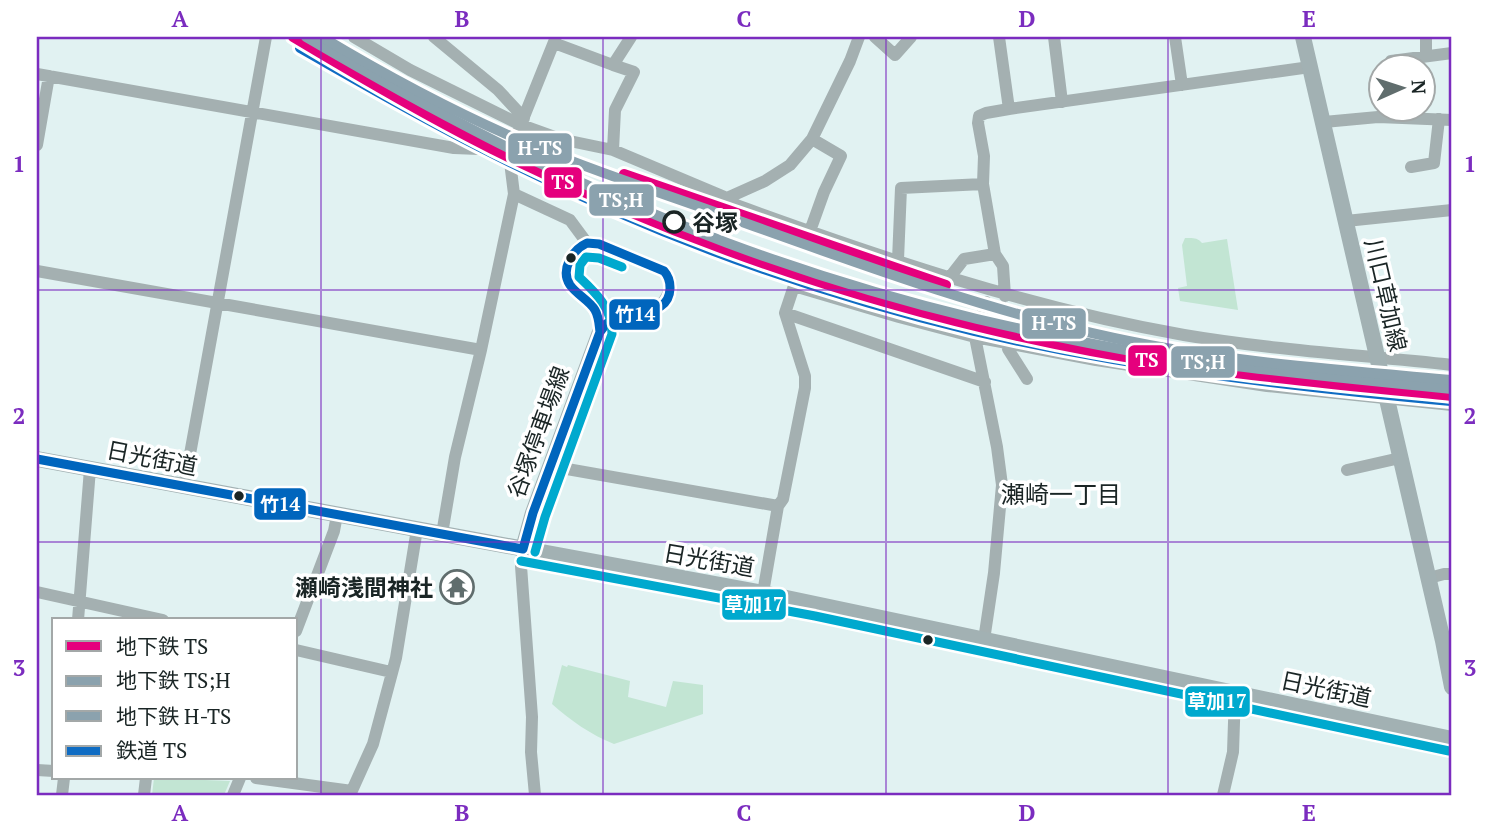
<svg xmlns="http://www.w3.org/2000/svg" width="1489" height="832" viewBox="0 0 1489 832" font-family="'PT Serif','Noto Sans JP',serif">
	<rect width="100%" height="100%" fill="#e1f2f2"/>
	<path fill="#c2e5d3" d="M1185 238C1192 238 1197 237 1202 243L1227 239 1238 310 1180 301 1178 288 1187 286 1182 245Z
		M562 665 567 667 568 665 630 681 628 697 666 707 673 681 703 685V714L614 744C591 735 570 720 552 704Z
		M154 778 230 781 224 795H152Z"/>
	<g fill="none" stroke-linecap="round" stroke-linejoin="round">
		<path stroke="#a4b0b1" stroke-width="12" d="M354 37 410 70 521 125 560 139 613 150 727 198 736 205C882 258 1030 308 1184 335 1272 350 1363 355 1452 365
			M434 37 498 90 524 118
			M875 37 895 55 911 37
			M999 37 1009 109
			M1054 37 1062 102
			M1175 37 1182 85
			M554 43 613 65 631 37
			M1426 55V37
			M1390 66 1391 61 1452 53
			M37 74 454 148 479 149 512 146
			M1324 122 1378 117 1452 120
			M37 145 49 76
			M613 150 615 110 634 72 613 65
			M1411 167 1434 163 1439 119
			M514 194 570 220 587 243
			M727 198 765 181 790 165 812 139 850 61 859 37
			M1346 221 1452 210
			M810 231 824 192 841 156 812 139
			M587 243 599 244 664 271C670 277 672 283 669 291 660 319 634 309 612 320 607 323 603 327 600 332 599 324 599 316 595 309 589 300 577 294 570 285 559 270 572 248 587 243Z
			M898 260 901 188 983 184
			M37 271 481 350
			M950 277 964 259 995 254
			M1005 296 1003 266 995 254 983 184 984 156 978 123 979 116 986 113 1009 109 1310 67
			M785 313 985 382
			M991 340 1002 307
			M1009 343 1008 349 1027 379
			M550 466 778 506
			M1347 470 1400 458
			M184 487 266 37
			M442 534 455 457 481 350 514 194 509 154 556 37
			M523 549 521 566 532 717 531 752 535 795
			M1429 578 1444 574H1452
			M37 592 163 620
			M763 593 778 506 783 499 805 388V376L785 313 794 286 899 317 975 337 1096 360 1267 386 1452 405
			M78 620 90 469
			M296 631 334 531 337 515
			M984 640 994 573 1002 485 997 447 975 337 986 302
			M296 650 391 672
			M37 770 54 771
			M256 778 352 791
			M62 795 64 778
			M144 795 146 778
			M233 795 240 778
			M350 795 373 744 396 658 417 529
			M1223 795 1233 752 1235 693"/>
		<path stroke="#a2b1b3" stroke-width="16" d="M1303 37 1443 641 1452 687
			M37 459 763 593 1452 739
			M523 549 533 513 600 332"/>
		<g stroke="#fff" stroke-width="14">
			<path id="bus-1" d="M587 243 599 244 664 271C672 280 673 298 661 306 654 311 622 317 612 320L606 324 600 332C599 324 599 317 595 310 589 300 577 295 570 285 560 270 572 250 587 243Z
				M37 459 523 549
				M523 549 533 513 600 332"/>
		</g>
		<g stroke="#fff" stroke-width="14">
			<path id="bus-2" d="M535 552 545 517 612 334C612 308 597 294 579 277L580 265 586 257 599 258 622 267
				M521 561 815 616 1449 751"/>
		</g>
		<use href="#bus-1" stroke="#0065bd" stroke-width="9"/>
		<use href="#bus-2" stroke="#00a9ce" stroke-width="9"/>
		<g stroke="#fff" stroke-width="16">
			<path id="rail-1" d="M300 48C360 82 420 117 482 148 637 228 804 290 974 331 1133 368 1289 386 1451 401"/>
		</g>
		<use href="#rail-1" stroke="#0f6cc3" stroke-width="10"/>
		<g stroke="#fff" stroke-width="16">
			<path id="metro-1" d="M293 37C358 76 424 115 492 149 681 243 884 312 1091 351 1210 373 1332 384 1452 396
				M624 174 946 285"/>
		</g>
		<g stroke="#fff" stroke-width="16">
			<path id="metro-2" d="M306 37C366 72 426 106 487 137 640 216 809 279 977 319 1042 334 1108 348 1174 358 1266 371 1359 380 1452 389"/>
		</g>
		<g stroke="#fff" stroke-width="16">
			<path id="metro-3" d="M322 37C387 76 454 112 524 142 592 171 662 193 731 218 857 263 983 310 1114 338 1225 362 1339 370 1452 380"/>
		</g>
		<use href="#metro-1" stroke="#e5007d" stroke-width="10"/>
		<use href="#metro-2" stroke="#8ba2ae" stroke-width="10"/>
		<use href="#metro-3" stroke="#8ba2ae" stroke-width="10"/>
	</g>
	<path fill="none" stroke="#7b2cbf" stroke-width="2" stroke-opacity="0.55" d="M321 37V795M603 37V795M886 37V795M1168 37V795M37 290H1452M37 542H1452"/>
	<defs>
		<g id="temple-ring" transform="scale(1.75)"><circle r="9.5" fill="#fff" stroke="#606d6d" stroke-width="1.5"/><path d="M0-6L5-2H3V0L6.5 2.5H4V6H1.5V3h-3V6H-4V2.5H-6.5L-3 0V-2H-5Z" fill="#606d6d"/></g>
	</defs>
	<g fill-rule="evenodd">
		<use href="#temple-ring" x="457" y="587"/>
	</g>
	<circle fill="#fff" stroke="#1a2525" stroke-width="3.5" cx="674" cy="222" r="10"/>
	<g fill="#1a2525" stroke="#fff" stroke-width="2.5">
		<circle cx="571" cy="258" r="6"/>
		<circle cx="239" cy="496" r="6"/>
		<circle cx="928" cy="640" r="6"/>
	</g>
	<g text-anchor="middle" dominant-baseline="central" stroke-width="7" stroke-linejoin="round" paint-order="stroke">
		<g font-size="23" font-weight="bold" fill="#1a2525" stroke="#fff" text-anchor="start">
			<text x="692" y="222">谷塚</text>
		</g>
		<g font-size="23" fill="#1a2525" stroke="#fff">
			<text transform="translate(1386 295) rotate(77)">川口草加線</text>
			<text transform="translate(538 432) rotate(-70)">谷塚停車場線</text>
			<text transform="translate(152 458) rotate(11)">日光街道</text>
			<text transform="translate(709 560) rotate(10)">日光街道</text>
			<text transform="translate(1326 689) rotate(12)">日光街道</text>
		</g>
		<g font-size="23" font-weight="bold" fill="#1a2525" stroke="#fff" text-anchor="end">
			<text x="433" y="587">瀬崎浅間神社</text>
		</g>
		<g font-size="24" fill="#1a2525" stroke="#fff">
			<text x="1061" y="494">瀬崎一丁目</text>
		</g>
	</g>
	<g stroke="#fff" stroke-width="2.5">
		<rect x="507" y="132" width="66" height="33" rx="7" fill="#8ba2ae"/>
		<rect x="543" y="166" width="40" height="33" rx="7" fill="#e5007d"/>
		<rect x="588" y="183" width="67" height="34" rx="7" fill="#8ba2ae"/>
		<rect x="608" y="298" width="53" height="33" rx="7" fill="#0065bd"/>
		<rect x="1021" y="307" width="66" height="33" rx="7" fill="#8ba2ae"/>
		<rect x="1127" y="344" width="41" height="33" rx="7" fill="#e5007d"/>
		<rect x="1170" y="345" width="66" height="34" rx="7" fill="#8ba2ae"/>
		<rect x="253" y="487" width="54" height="34" rx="7" fill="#0065bd"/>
		<rect x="721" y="588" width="66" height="33" rx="7" fill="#00a9ce"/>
		<rect x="1184" y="685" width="67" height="33" rx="7" fill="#00a9ce"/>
	</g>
	<g font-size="19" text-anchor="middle" font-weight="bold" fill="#fff">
		<text x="540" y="155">H-TS</text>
		<text x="563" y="189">TS</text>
		<text x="621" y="207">TS;H</text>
		<text x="635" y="321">竹14</text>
		<text x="1054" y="330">H-TS</text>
		<text x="1147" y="367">TS</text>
		<text x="1203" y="369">TS;H</text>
		<text x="280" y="511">竹14</text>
		<text x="754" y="611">草加17</text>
		<text x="1217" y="708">草加17</text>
	</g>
	<rect width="1489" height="832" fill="none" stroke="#ffffff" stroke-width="77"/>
	<rect x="52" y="618" width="245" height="161" fill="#ffffff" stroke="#a3a8a8" stroke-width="2"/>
	<rect x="66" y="641" width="35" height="10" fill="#e5007d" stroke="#a3a8a8" stroke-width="2"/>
	<text x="116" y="654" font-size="21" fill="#1a2525">地下鉄 TS</text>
	<rect x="66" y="676" width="35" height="10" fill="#8ba2ae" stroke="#a3a8a8" stroke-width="2"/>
	<text x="116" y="688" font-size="21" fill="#1a2525">地下鉄 TS;H</text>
	<rect x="66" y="711" width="35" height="10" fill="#8ba2ae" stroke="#a3a8a8" stroke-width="2"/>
	<text x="116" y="724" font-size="21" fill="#1a2525">地下鉄 H-TS</text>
	<rect x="66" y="746" width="35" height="10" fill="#0f6cc3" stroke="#a3a8a8" stroke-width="2"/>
	<text x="116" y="758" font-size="21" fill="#1a2525">鉄道 TS</text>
	<g transform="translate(1402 88) rotate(87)"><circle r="33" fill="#ffffff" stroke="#a3a8a8" stroke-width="2"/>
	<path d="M0-5L12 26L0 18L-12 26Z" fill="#606d6d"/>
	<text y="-10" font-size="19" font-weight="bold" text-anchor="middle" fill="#1a2525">N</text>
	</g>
	<rect x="38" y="38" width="1412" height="756" fill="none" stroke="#7b2cbf" stroke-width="2.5"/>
	<g font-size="23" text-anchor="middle" font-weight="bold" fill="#7b2cbf">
		<text x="180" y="27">A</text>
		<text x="462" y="27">B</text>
		<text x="744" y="27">C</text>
		<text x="1027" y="27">D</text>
		<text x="1309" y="27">E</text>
		<text x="19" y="172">1</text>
		<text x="1470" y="172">1</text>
		<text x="19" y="424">2</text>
		<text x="1470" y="424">2</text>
		<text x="19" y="676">3</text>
		<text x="1470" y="676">3</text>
		<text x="180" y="821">A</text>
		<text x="462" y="821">B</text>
		<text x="744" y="821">C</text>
		<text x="1027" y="821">D</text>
		<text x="1309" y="821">E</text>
	</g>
</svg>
